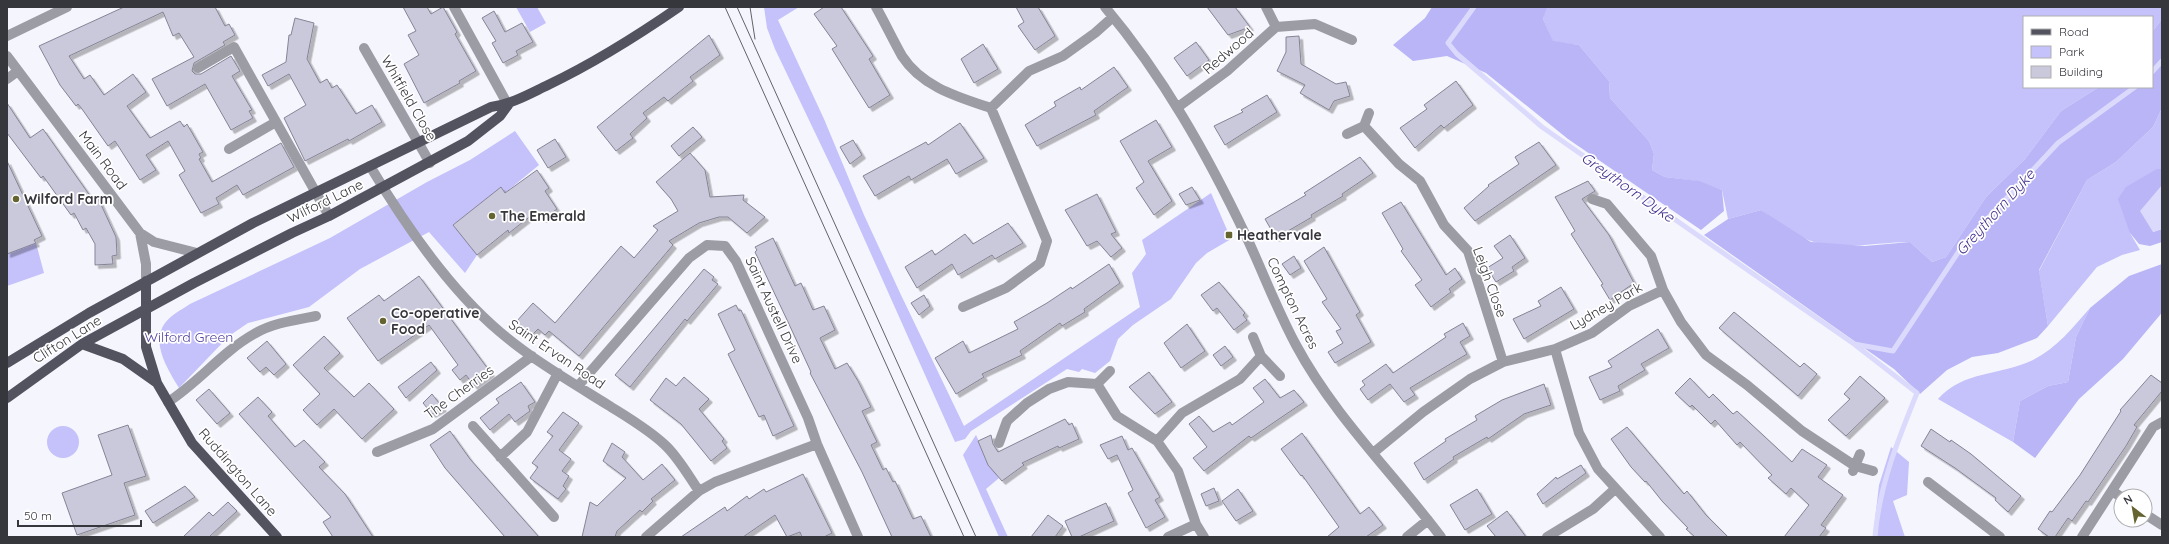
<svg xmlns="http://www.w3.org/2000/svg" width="2169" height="544" viewBox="0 0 2169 544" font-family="Quicksand,sans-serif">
	<defs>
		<filter id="shadow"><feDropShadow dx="3.5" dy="3.5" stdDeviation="0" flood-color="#0004"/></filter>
	</defs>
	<rect width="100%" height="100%" fill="#f5f5fd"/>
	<path fill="#c4c1fb" d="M516 7H537L546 23 530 32Z
		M764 7H799L778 20 824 119 864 215 901 295 964 426 1140 307 1132 273 1146 254 1142 240 1211 193 1231 239 1207 253 1196 263 1171 299 1133 325 1118 339 1110 361 1095 373 1082 369 1079 372 1067 369 971 431 965 439 955 442 842 189 775 49 767 28Z
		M1546 7H2162V19L2152 32V17H2024V87H2099L2061 111 2025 159 1986 197 1946 257 1932 262 1910 242C1881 242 1837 251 1811 241 1796 236 1774 219 1761 210L1728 219 1722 190 1696 181 1665 177 1652 170 1654 154 1649 141 1610 98 1609 81 1579 45 1553 42 1543 19Z
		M2162 108V169H2157L2130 233 2140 250 2122 255 2097 267 2048 326 2039 271 2087 180 2116 162 2153 127Z
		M515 131 539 165 505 193 500 188 453 225 477 255 465 273 429 232 360 269 309 307 248 323 229 336 179 388C169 371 150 343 165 323 171 315 181 310 190 304L330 238 427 182 470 160Z
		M36 243 44 273 7 286V254Z
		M2090 308 2076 337 2068 382 2048 386 2020 401 2013 442 1938 399C1964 370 2000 376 2033 360 2057 348 2073 327 2090 308Z
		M47 442a16 16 0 1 1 32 0a16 16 0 1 1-32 0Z
		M976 435 991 468 999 478 986 489 1008 537H999L963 455Z
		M1891 447 1909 462 1907 495 1893 501 1905 537H1873L1879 485Z"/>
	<path fill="#b9b5f6" d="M1432 7H1547L1543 19 1553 41 1579 45 1609 81 1610 98 1649 141 1654 154 1652 170 1665 177 1699 181 1722 190 1724 211 1701 230 1568 139 1486 73 1447 56 1413 61 1393 45 1425 18Z
		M2162 19V108L2153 127 2116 162 2087 180 2039 270 2048 326 2037 338 1998 353 1972 357 1947 370 1920 394 1894 369 1704 235 1728 219 1761 210 1811 242 1865 246 1910 242 1932 262 1946 257 1986 197 2025 159 2061 111 2099 87H2152V32Z
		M2157 169H2162V185L2153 232 2162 229V242L2150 246 2139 244 2130 233 2118 199 2126 187Z
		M2162 264V312L2160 315 2123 359 2079 399 2035 458 2013 442 2020 401 2048 386 2068 382 2076 337 2090 308 2129 276Z"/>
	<path fill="#dcdafc" d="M2162 185V229L2153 232 2140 211Z"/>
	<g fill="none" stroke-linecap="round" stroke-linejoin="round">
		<path stroke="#dcdafc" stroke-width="5" d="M1474 7 1448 43 1457 54 1542 127 1854 344
			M2152 72 2162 61
			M1875 537C1879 486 1898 440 1917 393L1854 344 1893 351 1963 245 2058 143 2135 87"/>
	</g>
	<path fill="#cac9dc" stroke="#858495" filter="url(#shadow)" d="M124 7H215L225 26 229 24 235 35 223 42 225 45 194 63 192 71 195 74H201L231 56 240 71 232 76 252 110 249 111 253 118 231 130 205 84 167 106 152 79 194 57 179 33 173 36 163 12 69 56 84 79 90 75 104 95 133 74 146 92 127 106 150 138 180 121 184 127 187 124 203 152 199 154 201 158 199 159 212 182 281 143 294 167 243 195 237 185 216 198 219 204 201 213 179 175 185 171 168 141 146 155 156 170 140 180 115 141 108 146 82 109 78 104 76 106 60 85 39 46Z
		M403 7H427L431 14 443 7 457 32 455 34 476 71 459 81 460 83 424 103 404 64 419 55 408 35 416 31Z
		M824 7H841L873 56 869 59 890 95 869 108 832 49 837 46 814 14Z
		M1016 7H1038L1055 36 1035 50 1018 26 1024 22Z
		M1207 7H1235L1250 27 1228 35Z
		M494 11 505 32 522 23 533 42 516 51 518 55 503 63 492 43 496 41 482 18Z
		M295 18 314 23 307 59 320 83 327 79 332 88 337 85 356 114 372 105 382 122 349 141 348 139 305 161 284 118 306 105 289 74 268 86 262 75 286 62 289 35H291Z
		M709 35 720 55 690 77 693 81 668 101 664 97 643 113 647 118 630 134 633 138 616 151 597 127Z
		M1299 36 1301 64 1336 84 1346 82 1350 96 1334 101 1329 110 1300 93 1305 85 1277 71 1286 52V37Z
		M1196 42 1209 60 1187 76 1174 58Z
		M983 44 998 69 974 83 961 59Z
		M1114 67 1128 87 1094 111 1096 115 1037 146 1025 125 1056 106 1054 102 1080 87 1081 90Z
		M1456 81 1473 105 1444 128 1441 125 1415 148 1400 128 1427 109 1424 105Z
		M1267 95 1277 112 1225 145 1214 126 1243 112 1241 110Z
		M7 103 30 138 43 129 93 200 98 198 116 237 117 255 112 256 113 264 95 265V244L86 228 83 230 74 213 71 215 43 176 41 178 7 133Z
		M1156 120 1172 147 1148 161 1172 201 1154 215 1136 188 1144 182 1120 141Z
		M960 123 984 158 956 174 947 159 911 180 909 176 875 196 863 176 926 142 928 145Z
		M693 127 702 137 679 156 671 146Z
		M555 139 566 157 548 168 537 150Z
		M853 140 862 155 850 164 840 147Z
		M1539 142 1556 165 1475 221 1464 208 1489 186 1488 185 1519 164 1515 157Z
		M690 153 705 170 710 197 744 195 743 200 765 217 747 233 728 217H719L699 223 669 241 673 245 579 356 549 331 545 335 538 329 531 336 516 322 533 303 555 323 621 246 634 258 658 230 653 226 678 211 671 199 656 182Z
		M1360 157 1373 173 1342 194 1343 196 1311 215 1312 217 1276 238 1265 219 1306 195 1304 193Z
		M7 161 42 236 34 240 36 243 7 254Z
		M537 170 549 188 545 191 557 209 543 219 537 211 509 233 508 230 477 255 453 225 501 187 505 193Z
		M1588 181 1595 191 1582 199 1609 235 1634 283 1610 300 1601 285 1603 284 1571 234 1575 231 1555 197Z
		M1192 187 1200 200 1186 205 1179 194Z
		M1097 194 1116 232 1111 234 1122 248 1111 257 1097 241 1087 246 1065 210Z
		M1401 202 1446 275 1455 268 1462 279 1449 289 1451 292 1431 307 1415 285 1422 280 1401 251 1403 249 1382 213Z
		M1008 223 1023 243 995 259 992 255 958 275 952 264 917 288 905 267 932 250 935 255 965 234 973 244Z
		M1510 235 1525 258 1512 267 1514 271 1496 282 1487 268 1503 258 1494 246Z
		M773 238 795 286 801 283 813 310 824 306 835 330 820 338 835 369 847 363 858 381 871 407 862 411 877 442 871 445 883 470 886 468 893 482 895 481 913 519 921 516 931 537H892L862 472 810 373 811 372 788 322 755 252 757 250 755 247Z
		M1324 247 1360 312 1356 315 1371 342 1335 363 1328 352 1343 343 1336 331 1341 329 1322 302 1327 299 1304 261Z
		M1294 256 1301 268 1290 275 1282 264Z
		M1109 264 1120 283 1084 309 1085 312 1062 326 1060 323 1020 351 1022 355 982 374 984 377 956 394 935 358 963 341 969 353 1018 329 1014 322 1047 303 1071 287 1072 289Z
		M704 269 714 277 712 280 718 284 687 321 685 319 630 387 615 375Z
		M419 276 491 373 474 386 466 375 460 380 452 370 458 365 429 325 378 361 347 318 379 295 384 301Z
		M1219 282 1245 313 1243 315 1247 320 1234 330 1217 308 1213 311 1201 295Z
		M1561 287 1574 309 1524 339 1513 319 1541 306 1538 301Z
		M924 295 930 306 919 315 911 303Z
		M736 305 739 311 741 310 794 426 773 436 764 415 759 417 728 354 735 350 718 314Z
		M1734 312 1800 367 1804 363 1817 374 1798 396 1719 328Z
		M1463 323 1470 336 1460 342 1467 354 1410 388 1415 395 1404 402 1390 384 1368 400 1360 389 1365 385 1362 381 1386 364 1393 373 1446 337 1444 334Z
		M1187 324 1205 351 1181 368 1164 343Z
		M1658 329 1669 348 1641 364 1645 370 1618 386 1620 391 1600 400 1589 377 1612 367 1608 361Z
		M324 336 340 353 324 368 354 397 369 383 394 409 362 439 334 409 317 425 303 410 320 394 293 365Z
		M267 341 286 364 274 375 266 367 260 372 247 358Z
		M1225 346 1233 357 1221 366 1213 355Z
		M431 362 437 370 406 398 398 387Z
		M1149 372 1172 402 1155 414 1129 387Z
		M2151 375 2162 383V391L2134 425 2137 427 2126 446 2088 502 2086 501 2072 521 2068 518 2055 537H2049L2038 529 2050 511 2052 512 2080 475 2121 411 2120 410Z
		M1860 376 1885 398 1846 436 1828 420 1850 399 1844 394Z
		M684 377 709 399 699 409 724 439 722 441 727 448 711 461 681 424 650 400 666 378 676 386Z
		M1690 378 1709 398 1713 394 1733 414 1737 411 1792 462 1802 449 1827 465 1818 477 1843 495 1821 525 1826 528 1819 537H1784L1809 505 1791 488 1786 494 1768 478 1772 475 1740 442 1737 445 1715 420 1711 424 1692 405 1690 407 1675 393Z
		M1265 379 1280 398 1294 390 1304 402 1251 438 1249 436 1204 471 1193 458 1207 447 1189 424 1199 416 1213 432 1230 422 1232 425 1264 402 1253 388Z
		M521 382 535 402 528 406 530 411 515 422 509 414 490 430 480 418 499 403 496 399Z
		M1544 384 1551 405 1524 414 1488 439 1487 437 1453 457 1454 459 1424 480 1414 463 1446 441 1445 439 1477 420 1475 416 1502 400Z
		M209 389 230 413 217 424 196 400Z
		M432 394 443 408 432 414 423 403Z
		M258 397 272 412 268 416 295 447 304 440 325 462 319 467 345 494 373 537H333L323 522 331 517 239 414Z
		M563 412 579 423 559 450 571 459 562 471 569 476 563 486 566 489 558 499 530 478 538 467 532 463 553 436 547 432Z
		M1065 419 1069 425 1072 423 1079 439 1059 448 1058 446 1022 463 1024 465 1002 481 988 465 978 441 991 435 993 444 998 452Z
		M128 425 146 476 124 483 135 515 77 535 62 493 112 475 98 435Z
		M1627 427 1684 494 1687 491 1706 515 1728 537H1695L1686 529 1688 528 1662 501 1646 481 1645 482 1631 467 1611 439Z
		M1931 429 1950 442 1951 440 1971 454 2021 496 2008 512 1995 500 1996 498 1955 468 1921 446Z
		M450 431 470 459 539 537H505L445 468 430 445Z
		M1302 433 1360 514 1369 507 1383 525 1366 537H1327L1339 527 1302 475 1301 476 1281 449Z
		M1122 436 1128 450 1132 448 1160 497 1155 500 1165 517 1146 528 1128 493 1133 490 1117 455 1108 459 1100 445Z
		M612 443 625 452 622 457 643 480 662 464 675 480 651 499 653 501 642 512 640 510 617 531 615 537H582L590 502 597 506 626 478 603 461Z
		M1581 465 1586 473 1543 504 1537 494 1556 477 1557 479Z
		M803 474 832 533 824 537H802L800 532 787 537 775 515 743 537H681L725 507 727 511 747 496 749 499 764 489 766 492Z
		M185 486 195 497 153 523 145 511Z
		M1214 488 1219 501 1206 506 1201 494Z
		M1238 489 1253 511 1236 521 1222 501Z
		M1477 489 1492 514 1465 530 1450 505Z
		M228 502 237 511 209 537H183L209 512 213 516Z
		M1106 503 1114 521 1079 537H1072L1065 521Z
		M1507 511 1526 537H1496L1487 526Z
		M1048 515 1063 526 1055 537H1031Z"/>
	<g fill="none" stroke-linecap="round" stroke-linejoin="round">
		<path stroke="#9c9ca4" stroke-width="10" d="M454 7 508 105
			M876 7C885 23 893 40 902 56 922 87 958 97 991 108L1029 71 1063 56 1095 33 1113 17
			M1105 7C1163 76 1207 154 1246 236 1263 272 1277 310 1296 345 1334 416 1393 473 1441 537
			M1266 7 1276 27
			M1276 27 1315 24 1352 40
			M7 36 67 7
			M364 48 430 163
			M7 56 140 233 154 242 197 253
			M198 68 234 47 329 216
			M7 79 18 71
			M1178 107 1227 71 1276 27
			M1364 126 1399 164 1420 181 1444 225 1468 251 1503 362
			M1347 134 1364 126 1369 113
			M229 149 276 122
			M370 166C404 223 449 289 500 332 533 360 571 382 608 405 627 417 648 429 665 445 678 457 688 475 699 491
			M1592 199 1607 204 1651 256 1663 290 1681 322 1706 355 1747 385 1802 431 1855 466 1853 471
			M140 233 146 264V281
			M963 307 1006 288 1040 263 1047 241 991 108
			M1253 337 1261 356 1280 376
			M1555 349 1579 433 1598 469 1660 537
			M1110 371 1097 384 1117 416 1157 441 1178 471 1196 524 1204 537
			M578 386 689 258 707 245 725 246 736 261 808 418 817 444 858 537
			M168 402C199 382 222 352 254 334 272 323 295 320 316 316
			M473 426 554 517
			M1157 441 1182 413 1240 379 1261 356
			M999 443 1007 421 1027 403 1049 389 1068 382 1097 384
			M377 452 433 429 532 356
			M1373 453 1423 412 1470 379 1503 362 1555 349 1592 333 1629 306 1663 290
			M1860 454 1855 466 1873 471
			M500 457 527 432 558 373
			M1928 482 2000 537
			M2112 491 2121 497
			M2145 514 2162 525
			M646 537 699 491 715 482 817 444
			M1168 537 1196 524
			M1407 537 1428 520
			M1547 537 1593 509 1615 489
			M2082 537 2153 427 2162 422"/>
		<path stroke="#535360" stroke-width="10" d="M146 281V347L157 383 192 443 277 537
			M82 344 123 359 157 383
			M7 363 89 313 253 223 491 107C512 104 529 94 548 85 594 63 637 36 679 7
			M7 398 82 344 194 283 292 233 329 216 468 141 500 116 508 105"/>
		<path stroke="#626269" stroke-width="1" d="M725 7 964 537
			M737 7 976 537
			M750 7 755 39"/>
	</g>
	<g fill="#656330" stroke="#fff" stroke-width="1.5">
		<circle cx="16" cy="199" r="4"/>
		<circle cx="492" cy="216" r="4"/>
		<rect x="1225" y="231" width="8" height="8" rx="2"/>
		<circle cx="383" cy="321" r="4"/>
	</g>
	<g text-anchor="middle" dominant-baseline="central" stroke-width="3.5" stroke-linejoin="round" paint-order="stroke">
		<g font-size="14" fill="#36363d" stroke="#fff">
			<text transform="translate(1228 51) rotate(-41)">Redwood</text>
			<text transform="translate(409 98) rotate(60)">Whitfield Close</text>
			<text transform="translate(103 160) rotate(53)">Main Road</text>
			<text transform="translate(325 201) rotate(-26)">Wilford Lane</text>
			<text transform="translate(1490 282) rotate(70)">Leigh Close</text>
			<text transform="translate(1293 303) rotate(64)">Compton Acres</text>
			<text transform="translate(1606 306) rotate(-30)">Lydney Park</text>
			<text transform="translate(774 310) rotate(65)">Saint Austell Drive</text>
			<text transform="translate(67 339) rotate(-32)">Clifton Lane</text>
			<text transform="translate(557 354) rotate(34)">Saint Ervan Road</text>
			<text transform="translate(459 392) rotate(-36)">The Cherries</text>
			<text transform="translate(238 472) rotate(49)">Ruddington Lane</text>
		</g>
		<g font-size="14" font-weight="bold" fill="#36363d" stroke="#fff" text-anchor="start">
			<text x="24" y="199">Wilford Farm</text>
			<text x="500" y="216">The Emerald</text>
			<text x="1237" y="235">Heathervale</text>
			<text x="391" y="313">Co-operative<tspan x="391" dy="16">Food</tspan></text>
		</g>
		<g font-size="14" fill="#5444a1" stroke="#fff">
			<text x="189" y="337">Wilford Green</text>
		</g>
		<g font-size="15" font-style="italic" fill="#473591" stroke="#fff">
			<text transform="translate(1628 187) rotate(35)">Greythorn Dyke</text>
			<text transform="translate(1995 212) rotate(-48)">Greythorn Dyke</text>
		</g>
	</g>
	<rect width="2169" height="544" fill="none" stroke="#36363d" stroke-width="16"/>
	<rect x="2023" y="16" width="130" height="72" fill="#ffffff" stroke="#afafb1"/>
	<rect x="2031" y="29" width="20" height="6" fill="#535360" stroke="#afafb1"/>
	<text x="2059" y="36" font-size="12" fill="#36363d">Road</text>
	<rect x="2031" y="46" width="20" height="12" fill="#c4c1fb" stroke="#afafb1"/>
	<text x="2059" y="56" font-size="12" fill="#36363d">Park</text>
	<rect x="2031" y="66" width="20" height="12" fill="#cac9dc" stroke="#afafb1"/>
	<text x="2059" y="76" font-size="12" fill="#36363d">Building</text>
	<g transform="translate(2133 508) rotate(329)"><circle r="19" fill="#ffffff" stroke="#afafb1"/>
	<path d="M0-3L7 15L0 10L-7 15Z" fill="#656330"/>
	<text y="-6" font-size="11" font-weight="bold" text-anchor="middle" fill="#36363d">N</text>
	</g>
	<path d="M18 520v6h123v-6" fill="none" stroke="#36363d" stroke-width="2"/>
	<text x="24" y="520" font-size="12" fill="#36363d" stroke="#ffffff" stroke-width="3" paint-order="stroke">50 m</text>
</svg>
